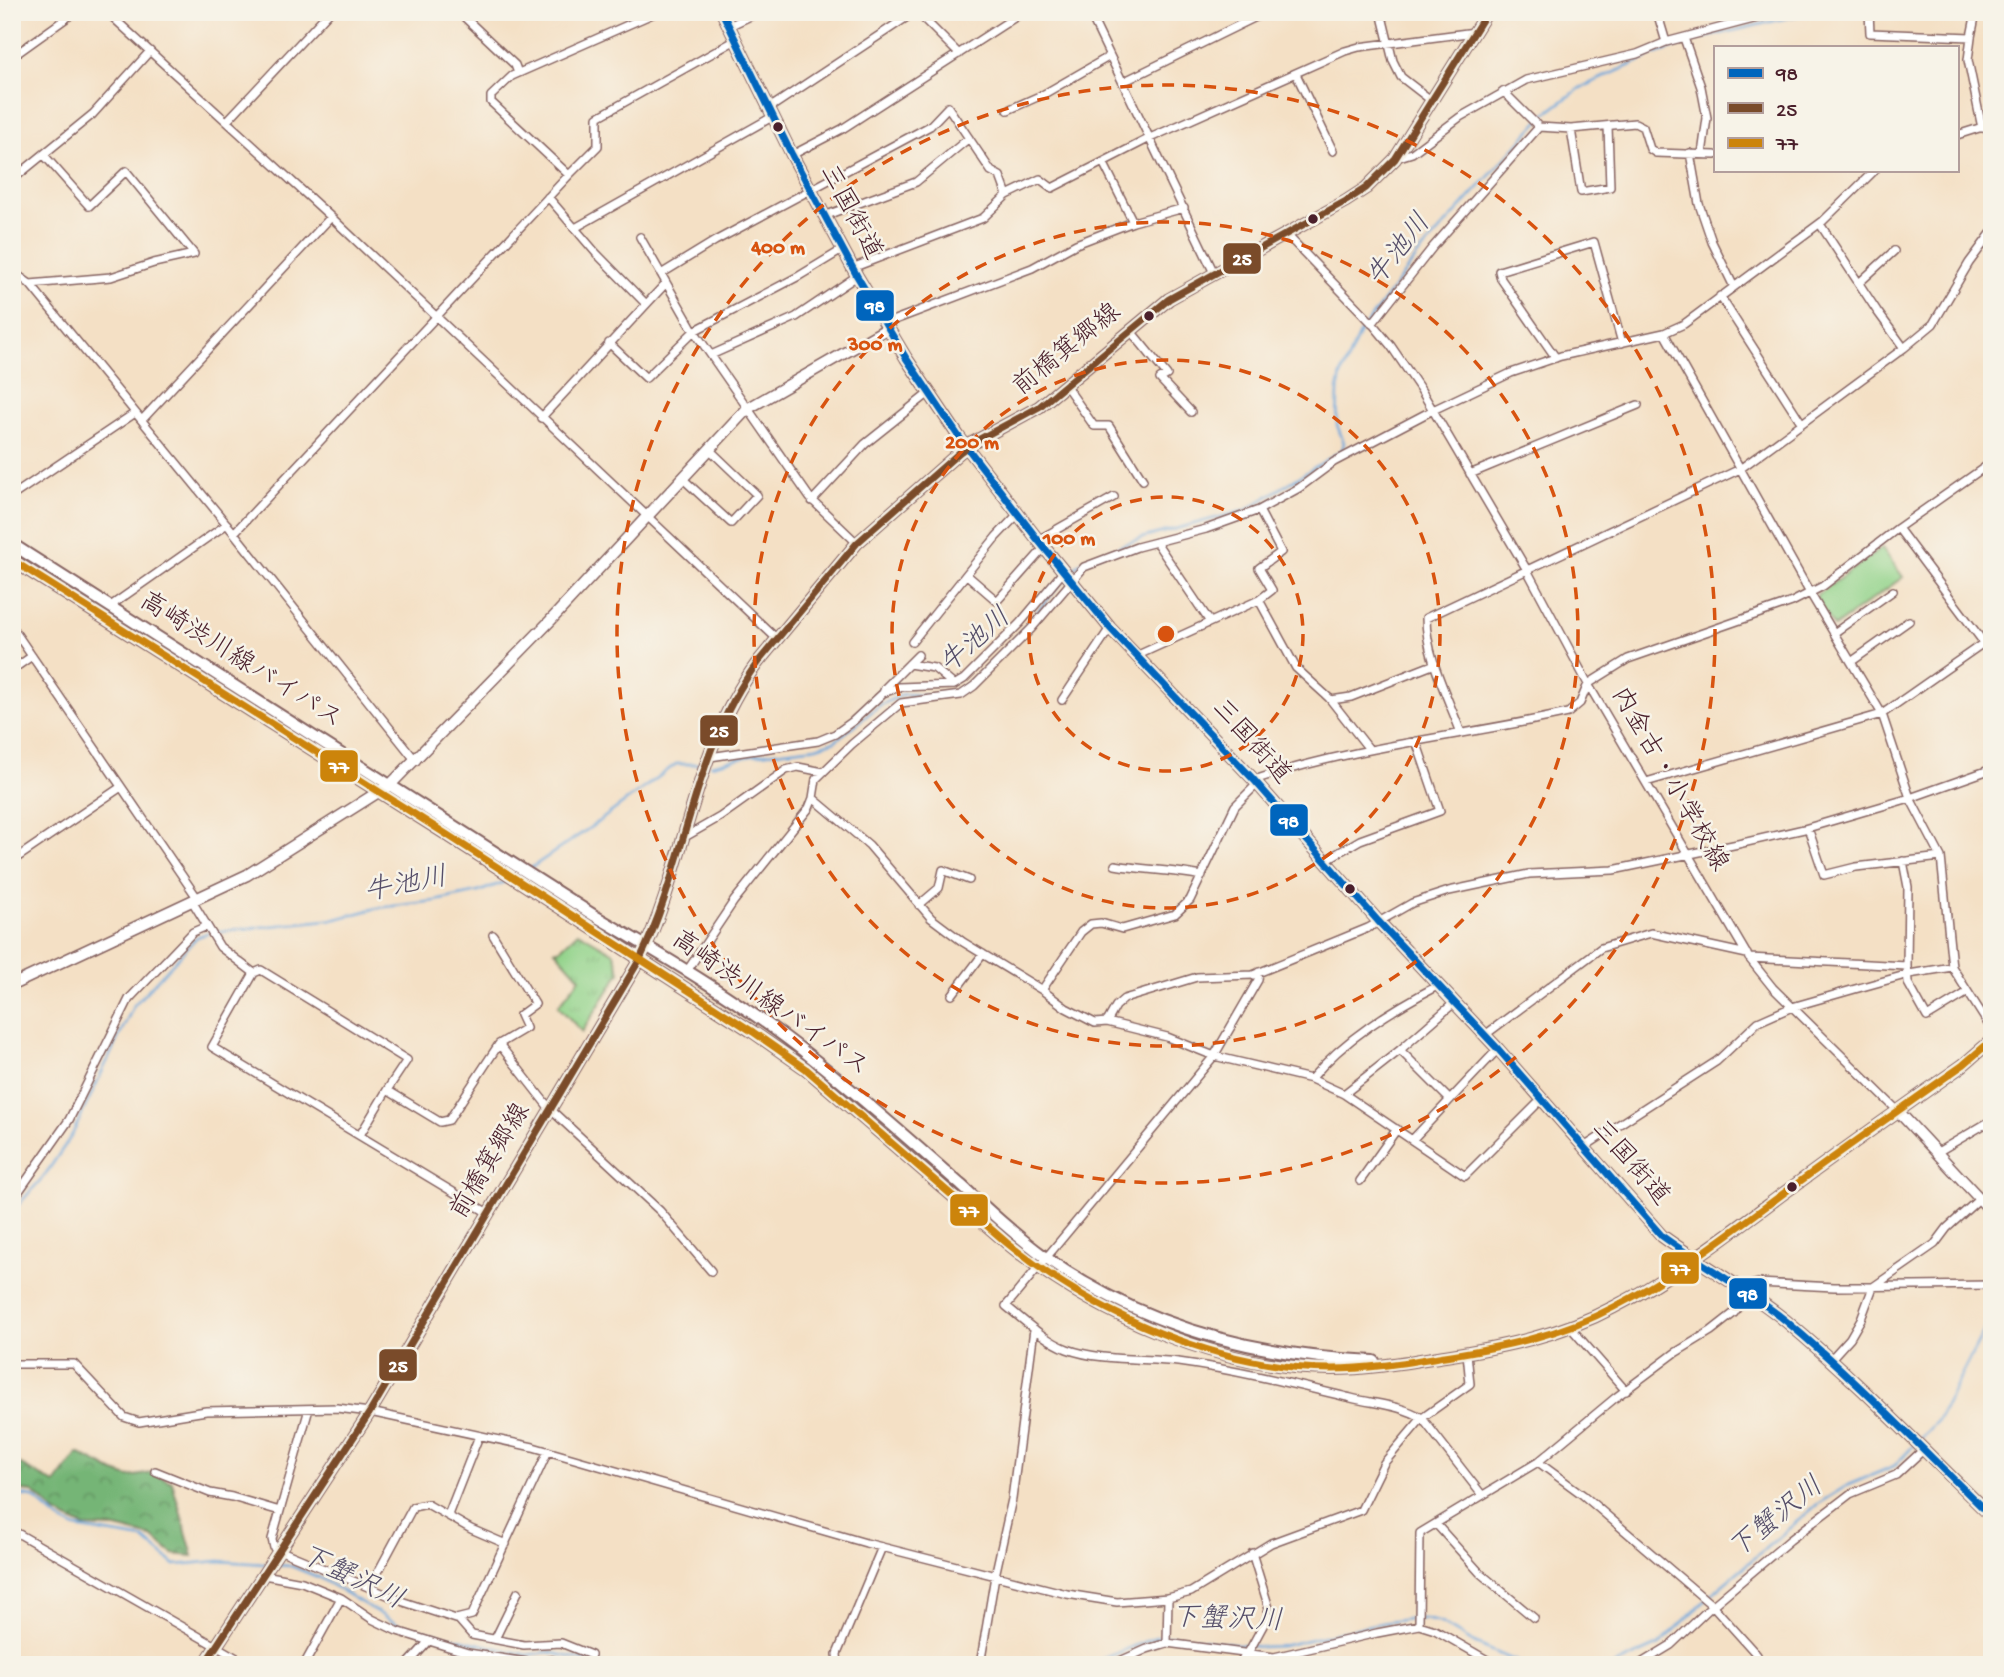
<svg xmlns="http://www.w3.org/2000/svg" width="2004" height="1677" viewBox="0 0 2004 1677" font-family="'Gochi Hand','Klee One',sans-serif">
	<defs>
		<pattern id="grass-tufts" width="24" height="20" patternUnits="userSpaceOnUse" patternTransform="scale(1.75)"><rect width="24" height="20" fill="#92d38a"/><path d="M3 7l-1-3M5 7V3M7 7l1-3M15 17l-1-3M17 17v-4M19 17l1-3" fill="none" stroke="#7fb577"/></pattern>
		<pattern id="forest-crowns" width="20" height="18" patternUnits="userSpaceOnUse" patternTransform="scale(1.75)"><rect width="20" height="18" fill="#75b576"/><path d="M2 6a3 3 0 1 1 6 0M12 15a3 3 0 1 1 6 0" fill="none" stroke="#629361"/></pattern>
	</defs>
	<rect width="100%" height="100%" fill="#f7f3e8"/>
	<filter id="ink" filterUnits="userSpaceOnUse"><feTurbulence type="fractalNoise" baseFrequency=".0143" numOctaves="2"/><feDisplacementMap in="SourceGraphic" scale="14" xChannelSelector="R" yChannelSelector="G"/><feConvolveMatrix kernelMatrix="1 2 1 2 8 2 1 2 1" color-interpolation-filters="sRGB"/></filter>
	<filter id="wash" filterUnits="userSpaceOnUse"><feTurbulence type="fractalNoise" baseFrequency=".00686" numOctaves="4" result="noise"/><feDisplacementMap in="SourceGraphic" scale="28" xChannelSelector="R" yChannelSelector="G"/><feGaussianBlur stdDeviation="1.57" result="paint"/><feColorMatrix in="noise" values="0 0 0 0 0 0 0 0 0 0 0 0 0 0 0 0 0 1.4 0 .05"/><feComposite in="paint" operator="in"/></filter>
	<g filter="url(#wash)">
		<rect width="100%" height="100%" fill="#f4e0c5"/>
		<path fill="url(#grass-tufts)" stroke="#6e795a" stroke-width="2" d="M578 932 614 953 620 972 582 1032 558 1006 580 978 555 950 561 948Z"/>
		<path fill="url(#forest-crowns)" stroke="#606a50" stroke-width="2" d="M78 1453 114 1472 129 1477 152 1473 172 1482 193 1556 173 1554 152 1537 116 1528 84 1527 57 1514 33 1492 12 1490V1460L55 1484Z"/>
		<path fill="#92d38a" stroke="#6e795a" stroke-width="2" d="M1882 548 1903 577 1834 627 1816 598 1817 595Z"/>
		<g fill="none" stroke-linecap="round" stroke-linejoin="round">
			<path stroke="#6aa6db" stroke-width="2.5" d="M1070 573 1080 563 1093 557 1138 539 1246 510 1342 450 1344 443 1337 425 1338 391 1341 375 1359 334 1418 255 1545 114 1580 88 1653 55 1703 38 1812 12
				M938 695C944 693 950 693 954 691 987 678 1042 606 1065 578
				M711 765 751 755 816 747 835 741 880 705 904 694 932 696
				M528 870 594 825 676 764H701
				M215 932 336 919 377 908 435 901 478 892 510 880
				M12 1212 45 1175 72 1135 134 1005 197 937 208 933
				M1920 1439 1938 1420 1984 1331 1992 1320
				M12 1494 33 1497 58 1519 76 1528 144 1539 175 1565 219 1561 265 1564
				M276 1565 291 1566 318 1577 399 1625 527 1655 548 1652 605 1665
				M842 1665 869 1661 897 1665
				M1088 1665 1156 1637 1174 1636 1260 1647 1282 1646 1375 1624 1408 1619H1425L1441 1623 1474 1643 1525 1665
				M1615 1665 1659 1645 1713 1593 1819 1503 1848 1485 1894 1466 1915 1444"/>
		</g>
	</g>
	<g filter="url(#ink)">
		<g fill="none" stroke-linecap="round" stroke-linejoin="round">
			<g stroke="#866361" stroke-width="10">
				<path id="street" d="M107 12 331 217 777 639
					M459 12 515 65 518 73
					M1089 12 1214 273
					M1381 12 1393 61 1401 77 1432 101
					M1657 12 1666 42
					M1869 12 1870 33 1971 37 1968 60 1982 128
					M907 15 918 13 959 54
					M729 26 759 12
					M1971 37 1976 12
					M1684 38 1701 87 1707 118 1702 154
					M12 57 75 12
					M1296 74 1333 151
					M1123 82 1266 12
					M1503 91 1539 127 1571 129 1635 123 1643 127 1650 149 1656 153 1715 155
					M768 109 907 17 906 12
					M1008 110 1044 94 1110 56
					M227 121 329 12
					M1571 129 1581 192 1610 187 1608 126
					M1957 135 1992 124
					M1690 153 1699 204 1712 242 1734 287
					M792 155 842 129 1023 12
					M1396 158 1412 153 1460 117 1526 80 1637 54 1666 42 1780 12
					M1103 162 1133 222
					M569 175 598 146V117L736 40
					M12 180 93 114 150 51
					M548 197 596 253 646 304
					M824 216 916 182 969 138
					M1820 224 1877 311 1904 348
					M575 228 772 117
					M1286 234 1371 322 1391 346 1421 390 1527 570 1588 684 1749 958 1773 988 1898 1111
					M640 237 692 328 810 498 857 543
					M852 268 983 218 1007 195 1040 179 1052 188 1150 138 1345 51 1359 47 1475 32
					M12 271 30 284 234 533 416 761
					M661 274 715 241 930 126 948 107 991 171 1000 176 1007 195
					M1859 283 1894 251
					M30 284 111 277 154 263 194 254 126 171 89 206 44 155
					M1720 296 1801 422
					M1372 324 1432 248 1539 127
					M888 328 892 321 1032 268 1076 244 1133 222 1184 208
					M1130 330 1167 375 1160 379 1191 412
					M1664 333 1810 593 1882 714 1910 798 1941 857 1952 967 1992 1030
					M609 343 646 378 694 331 799 276 842 250
					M711 355 796 317 857 276
					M1556 358 1501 279 1499 271 1594 242 1622 343
					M1066 386 1094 426H1109L1143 480
					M541 418 666 283
					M142 420 331 217
					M1470 474 1638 405
					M682 478 731 523 757 495 709 449
					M12 496 135 413
					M812 501 865 444 929 393
					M1259 510 1281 552 1259 568 1272 590 1259 600
					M1898 528 1984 643
					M234 533 569 175 491 102V96L512 76 657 12
					M1038 540 1114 497
					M1156 542 1210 622
					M967 575 997 601 1044 548
					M109 607 227 524
					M12 627 198 899
					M1834 633 1893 591
					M912 642 996 537 1018 514
					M1136 656 1259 600 1296 668 1329 698 1369 749
					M1851 662 1909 621
					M909 664 934 668 954 685
					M12 670 32 656
					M883 693 885 688 918 655
					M1062 700 1110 628
					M1331 700 1351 697 1435 664
					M1461 733C1448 697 1426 657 1426 618L1740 469 1904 348 1933 324 1969 263 1992 232
					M710 757 818 741 835 734 853 721 883 693 899 687 954 685 964 679 1020 623 1063 572
					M1254 780C1356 746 1463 736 1568 713L1580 703 1588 684 1628 659 1792 602 1823 586 1898 528 1992 462
					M1646 782 1882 714 1992 637
					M1808 828 1824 875 1856 867 1941 857
					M685 837 720 817 786 770 798 767 823 772
					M1326 860 1360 840 1440 811 1416 741
					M12 861 121 787
					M1903 861 1908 887 1907 966
					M1115 865C1144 870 1173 870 1202 876
					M192 901 220 947 254 973 261 970 407 1060 387 1090 440 1122 449 1120 499 1044 550 1109 660 1211 711 1271
					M919 905 939 888 943 870 969 880
					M493 935 535 1004 520 1015 526 1028 499 1044
					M1749 958 1907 966 1908 983 1927 1017 1968 992
					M687 971 734 901 809 808 813 798
					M1259 972 1258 980 1214 1056 1006 1306C1025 1321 1044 1340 1067 1349 1099 1361 1144 1358 1178 1362 1237 1370 1293 1384 1351 1398 1375 1404 1401 1405 1422 1418L1482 1495
					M254 973 212 1047 488 1213
					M1042 990 1081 932 1091 924 1101 923 1122 929 1175 914 1190 900 1235 806 1257 784
					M952 995 983 954
					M1107 1022 1116 1006 1124 999 1197 977 1253 975 1368 928 1412 903 1449 891 1529 874 1613 870 1738 844 1804 829 1910 798 1992 769
					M1485 1035 1601 948 1651 933 1747 954
					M1400 1050 1449 1099
					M1311 1079C1344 1039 1393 1009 1439 985
					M1344 1094 1400 1050 1454 1003
					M1542 1099 1465 1176 1344 1094 1311 1079 1214 1056 1167 1037 1107 1022 1095 1023 1066 1008 1042 990 963 942 931 918 869 845 813 798 816 779 852 744 901 703 961 695 974 686 1031 629 1084 567 1137 547 1206 529 1259 510 1299 488 1334 462 1433 410 1511 373 1561 356 1664 333 1684 324 1823 221 1875 170
					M360 1135 387 1090
					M1412 1140 1498 1049
					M1584 1147 1717 1061 1758 1022 1792 1007 1855 989 1909 974 1952 967
					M1936 1153 1992 1120
					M1360 1181 1397 1129
					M12 1201 69 1120 129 999 193 932 207 926
					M1742 1287 1758 1283 1834 1287 1992 1285
					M1571 1328 1626 1391
					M1830 1360 1850 1338 1861 1319 1873 1287 1935 1244 1947 1228 1979 1199
					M12 1364H74L124 1417 139 1422 206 1411 337 1408 370 1412 533 1447 866 1543 1067 1594 1117 1602 1168 1598 1191 1592 1271 1543 1361 1510 1384 1463 1422 1418 1470 1384 1467 1353
					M309 1409 272 1539 274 1548 404 1602 456 1619 472 1615 548 1451
					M1538 1462 1583 1495 1714 1607 1757 1655 1747 1665
					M155 1471 210 1493 232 1497 280 1511
					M448 1515 479 1436
					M1436 1524 1480 1573 1534 1618
					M12 1530 249 1665
					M264 1575 302 1582 341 1598 372 1619 397 1631 468 1653 533 1663 552 1660 567 1665
					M370 1587 413 1507 427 1504 471 1529 506 1544
					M458 1619 472 1635 524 1645 561 1643 591 1655
					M1419 1625 1420 1533 1538 1462 1615 1398 1675 1353 1711 1331 1734 1313 1748 1292
					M495 1639 518 1592
					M1167 1643 1168 1598
					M1247 1655 1267 1618 1269 1608 1252 1553
					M304 1665 341 1598
					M407 1665 429 1641
					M838 1665 837 1654 882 1547
					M980 1665 995 1576 1012 1499 1034 1329
					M1111 1665 1147 1649 1167 1643 1274 1657 1377 1633 1419 1625 1435 1630 1496 1665
					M1638 1665 1671 1645 1712 1606 1790 1540 1850 1494 1896 1475 1923 1450"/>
			</g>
			<g stroke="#866361" stroke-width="13">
				<path id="secondary" d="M12 985 247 875 391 784 550 621 747 409 888 328
					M1898 1111 1992 1212
					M1241 1665 1247 1655"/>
			</g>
			<g stroke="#866361" stroke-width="14">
				<path id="primary" d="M722 12 792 155 857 276 906 358 959 437 1038 540 1110 628 1254 780 1378 921 1498 1049 1662 1236C1703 1266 1747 1289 1786 1321 1858 1381 1924 1451 1992 1517
					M12 544 595 916C671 960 748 1006 816 1061 866 1101 913 1143 961 1185 988 1210 1015 1235 1045 1257 1141 1326 1257 1356 1374 1361
					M12 560 446 834 753 1032 806 1069 1007 1243C1094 1314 1218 1369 1332 1369 1370 1369 1408 1362 1445 1356 1503 1347 1562 1335 1614 1307 1675 1276 1729 1234 1784 1193 1843 1150 1903 1107 1963 1065L1992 1040
					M204 1665 370 1412 640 959C687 863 693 748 758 662L857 543 960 452 974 442 1039 407 1169 299 1346 201 1366 188 1395 159 1487 12"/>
			</g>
			<use href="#street" stroke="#fff" stroke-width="7"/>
			<use href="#secondary" stroke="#fff" stroke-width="10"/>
			<use href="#primary" stroke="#fff" stroke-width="10"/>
			<g stroke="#f7f3e8" stroke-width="12">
				<path id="bus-1" d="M722 12 792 155 857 276 906 358 959 437 1038 540 1110 628 1254 780 1378 921 1498 1049 1662 1236C1703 1266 1747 1289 1786 1321 1858 1381 1924 1451 1992 1517"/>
			</g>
			<g stroke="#f7f3e8" stroke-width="12">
				<path id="bus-2" d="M204 1665 370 1412 640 959C687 863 693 748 758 662L857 543 960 452 974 442 1039 407 1169 299 1346 201 1366 188 1395 159 1487 12"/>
			</g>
			<g stroke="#f7f3e8" stroke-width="12">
				<path id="bus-3" d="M12 560 446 834 753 1032 806 1069 1007 1243C1094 1314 1218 1369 1332 1369 1370 1369 1408 1362 1445 1356 1503 1347 1562 1335 1614 1307 1675 1276 1729 1234 1784 1193 1843 1150 1903 1107 1963 1065L1992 1040"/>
			</g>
			<use href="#bus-1" stroke="#0065bd" stroke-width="7"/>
			<use href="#bus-2" stroke="#7a4b2a" stroke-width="7"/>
			<use href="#bus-3" stroke="#cc840b" stroke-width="7"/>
		</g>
	</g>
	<g fill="none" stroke="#d8530f" stroke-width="3.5" stroke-dasharray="12 9">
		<circle cx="1166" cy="634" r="137"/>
		<circle cx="1166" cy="634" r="274"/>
		<circle cx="1166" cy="634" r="412"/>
		<circle cx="1166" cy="634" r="549"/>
	</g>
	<g fill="#4a1f2b" stroke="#f7f3e8" stroke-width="2.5">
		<circle cx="778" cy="127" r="6"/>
		<circle cx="1313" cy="219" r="6"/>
		<circle cx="1149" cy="316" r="6"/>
		<circle cx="1350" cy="889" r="6"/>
		<circle cx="1792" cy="1187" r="6"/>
	</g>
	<g text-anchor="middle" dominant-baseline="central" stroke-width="5" stroke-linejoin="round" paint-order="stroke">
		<g font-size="26" fill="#4a1f2b" stroke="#f7f3e8">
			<text transform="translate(849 213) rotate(62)">三国街道</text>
			<text transform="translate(1068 351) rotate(-39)">前橋箕郷線</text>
			<text transform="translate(240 662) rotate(32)">高崎渋川線バイパス</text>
			<text transform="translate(1250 743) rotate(48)">三国街道</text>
			<text transform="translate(1668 780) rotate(60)">内金古・小学校線</text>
			<text transform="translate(769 1005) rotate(35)">高崎渋川線バイパス</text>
			<text transform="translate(492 1162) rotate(-59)">前橋箕郷線</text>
			<text transform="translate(1629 1164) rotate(49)">三国街道</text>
		</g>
		<g font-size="28" font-style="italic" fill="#554e69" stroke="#f7f3e8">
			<text transform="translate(1400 251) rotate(-51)">牛池川</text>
			<text transform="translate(976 642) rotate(-41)">牛池川</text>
			<text transform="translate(406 886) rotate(-11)">牛池川</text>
			<text transform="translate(1777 1519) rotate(-39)">下蟹沢川</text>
			<text transform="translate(351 1579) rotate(26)">下蟹沢川</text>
			<text transform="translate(1227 1621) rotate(2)">下蟹沢川</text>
		</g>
	</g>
	<circle cx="1166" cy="634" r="10" fill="#d8530f" stroke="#f7f3e8" stroke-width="3.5"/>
	<g font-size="21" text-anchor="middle" font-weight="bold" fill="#d8530f" stroke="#f7f3e8" stroke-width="5" stroke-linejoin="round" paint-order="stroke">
		<text x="778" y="253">400 m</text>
		<text x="875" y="350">300 m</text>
		<text x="972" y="448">200 m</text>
		<text x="1069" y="544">100 m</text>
	</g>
	<g stroke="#f7f3e8" stroke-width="2.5">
		<rect x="1222" y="242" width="40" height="33" rx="7" fill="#7a4b2a"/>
		<rect x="855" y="289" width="40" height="33" rx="7" fill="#0065bd"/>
		<rect x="699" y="714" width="40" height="33" rx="7" fill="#7a4b2a"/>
		<rect x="319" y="749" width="40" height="34" rx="7" fill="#cc840b"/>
		<rect x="1269" y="803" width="40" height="34" rx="7" fill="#0065bd"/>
		<rect x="949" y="1193" width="40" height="34" rx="7" fill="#cc840b"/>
		<rect x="1660" y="1251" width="40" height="34" rx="7" fill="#cc840b"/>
		<rect x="1728" y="1277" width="40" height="33" rx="7" fill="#0065bd"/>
		<rect x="378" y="1348" width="40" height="34" rx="7" fill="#7a4b2a"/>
	</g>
	<g font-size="19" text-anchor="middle" font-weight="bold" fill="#fff">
		<text x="1242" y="265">25</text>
		<text x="875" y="312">98</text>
		<text x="719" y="737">25</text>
		<text x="339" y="773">77</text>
		<text x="1289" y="827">98</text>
		<text x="969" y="1217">77</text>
		<text x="1680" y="1275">77</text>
		<text x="1748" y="1300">98</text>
		<text x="398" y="1372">25</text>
	</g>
	<rect width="2004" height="1677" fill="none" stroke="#f7f3e8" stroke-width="42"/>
	<rect x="1714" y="46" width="245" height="126" fill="#f7f3e8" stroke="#b29e9c" stroke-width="2"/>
	<rect x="1728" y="68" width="35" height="10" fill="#0065bd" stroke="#b29e9c" stroke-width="2"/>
	<text x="1776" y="80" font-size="21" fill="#4a1f2b">98</text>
	<rect x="1728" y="103" width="35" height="10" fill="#7a4b2a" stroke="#b29e9c" stroke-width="2"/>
	<text x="1776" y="116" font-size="21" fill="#4a1f2b">25</text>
	<rect x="1728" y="138" width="35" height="10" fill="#cc840b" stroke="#b29e9c" stroke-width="2"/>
	<text x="1776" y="150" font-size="21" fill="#4a1f2b">77</text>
</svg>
